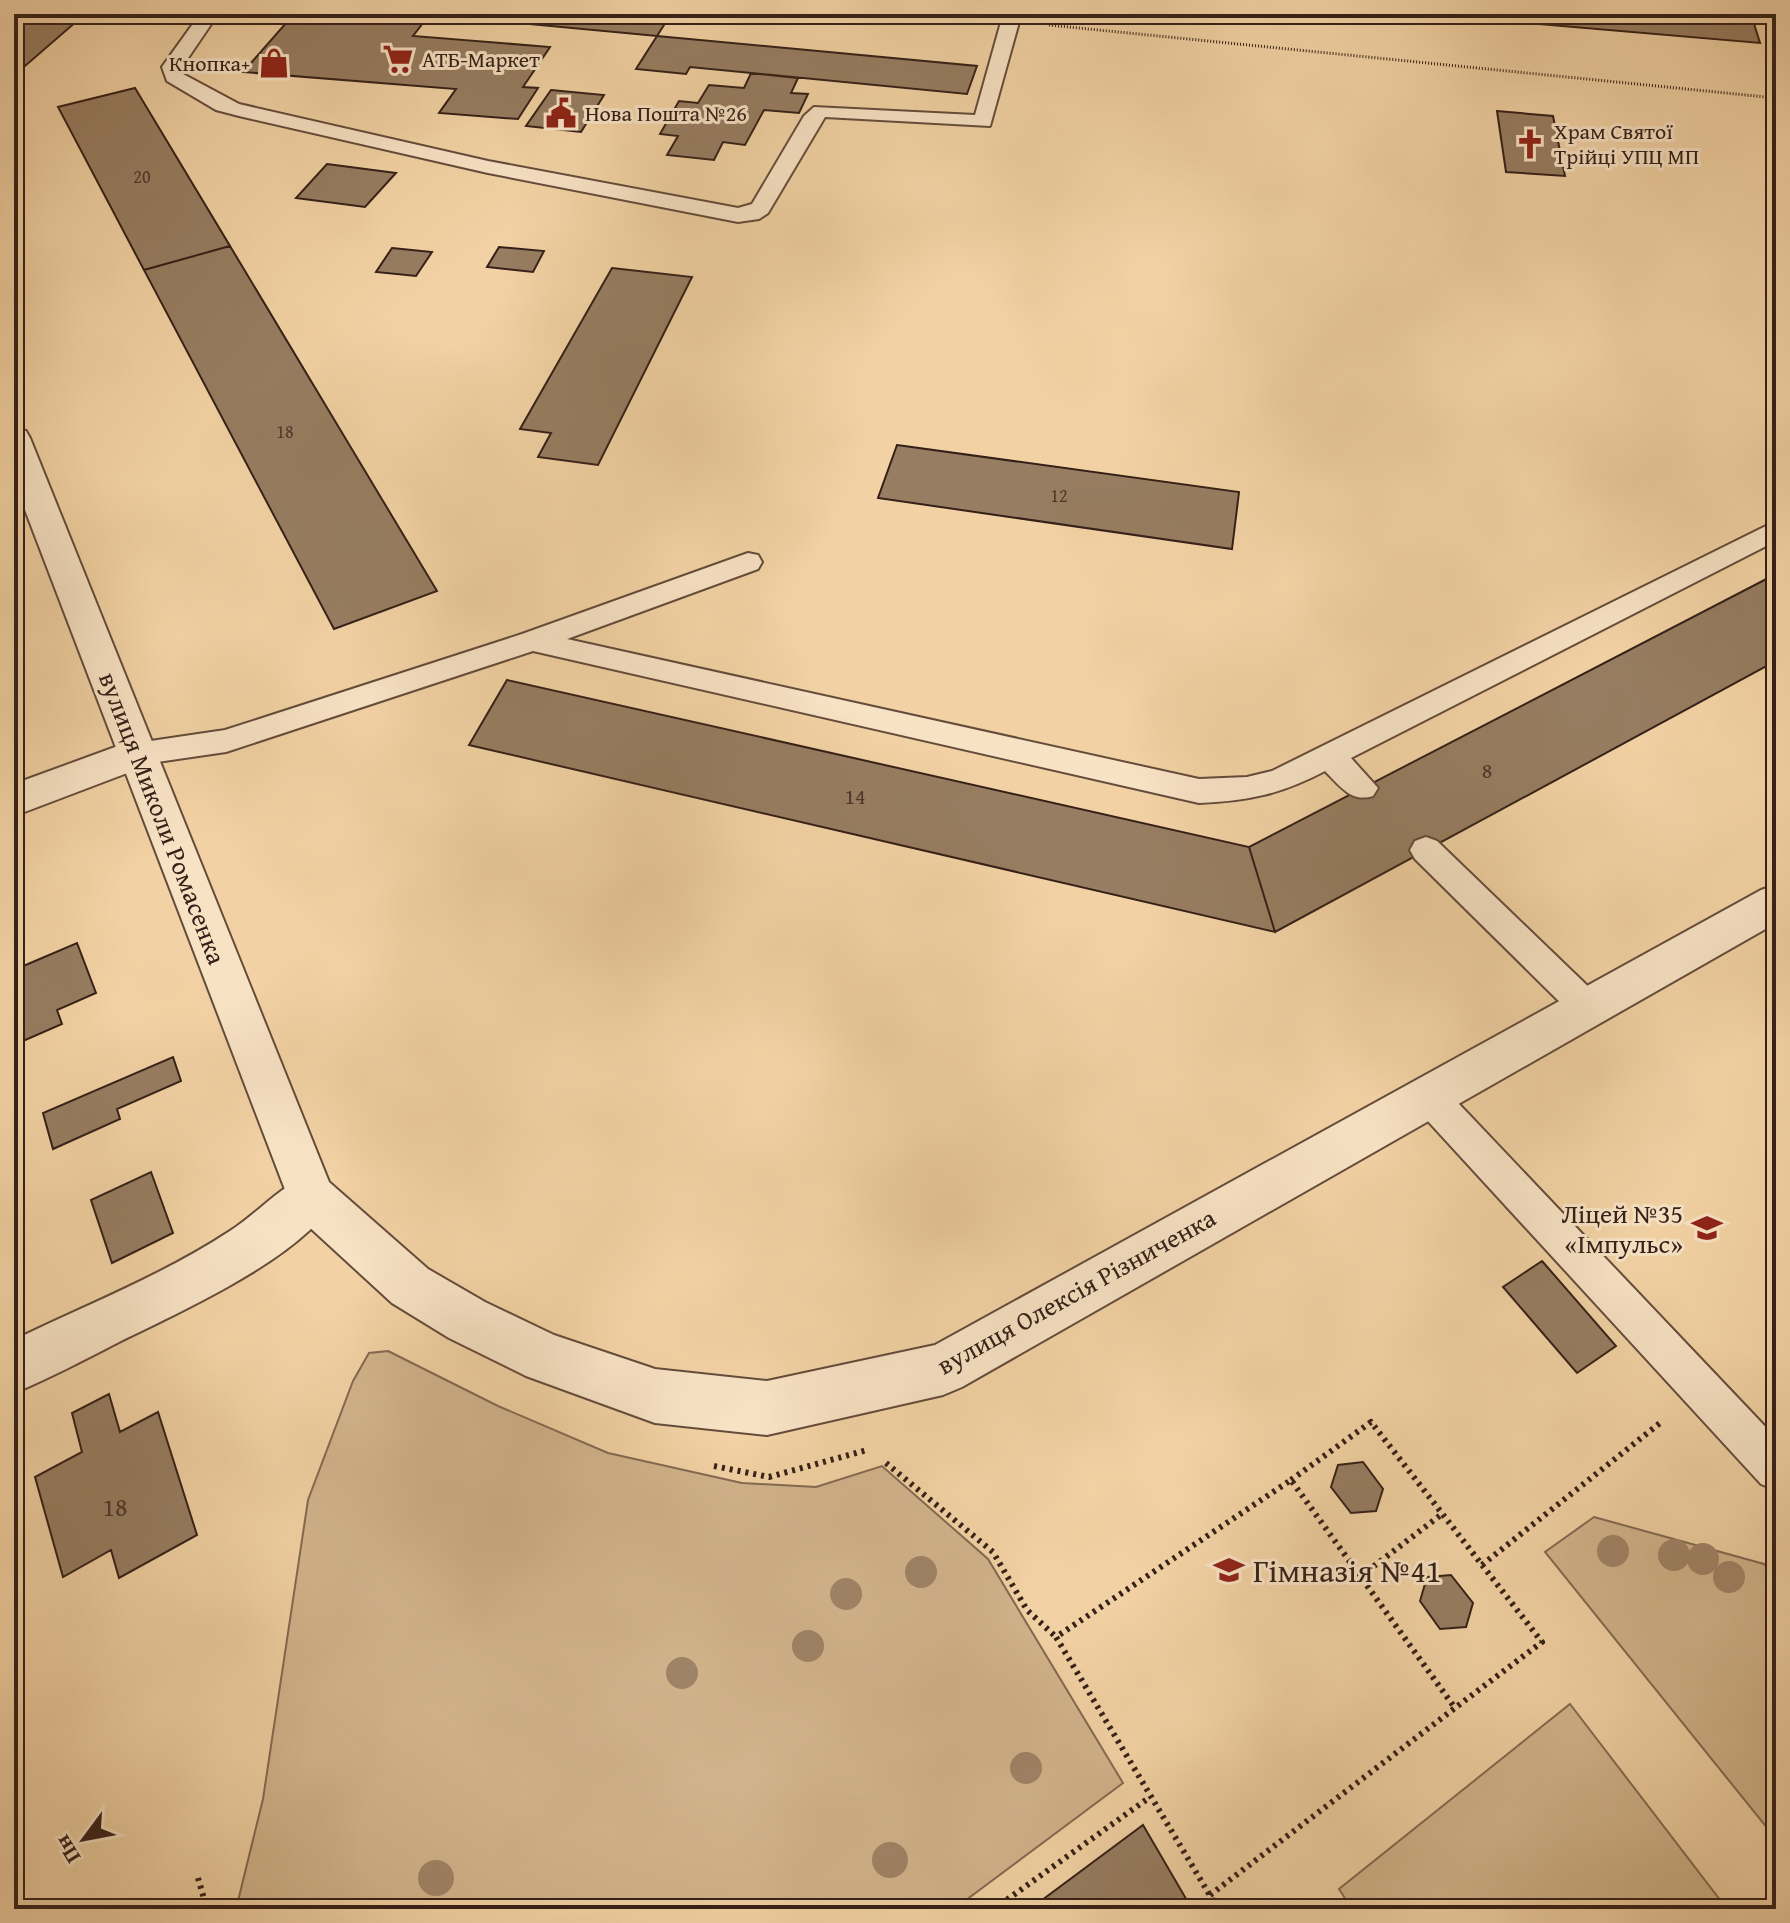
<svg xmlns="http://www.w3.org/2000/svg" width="1790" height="1923" viewBox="0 0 1790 1923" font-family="'Gentium Book Plus',serif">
	<rect width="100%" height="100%" fill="#f2d2a4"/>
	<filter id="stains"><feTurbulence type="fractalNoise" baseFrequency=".0025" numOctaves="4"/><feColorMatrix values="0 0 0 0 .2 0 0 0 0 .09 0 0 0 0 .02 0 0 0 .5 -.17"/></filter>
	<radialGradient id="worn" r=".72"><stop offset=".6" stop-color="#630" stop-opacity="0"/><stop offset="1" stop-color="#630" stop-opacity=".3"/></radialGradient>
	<path fill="#d2b48c" stroke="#846a52" stroke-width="2" d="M388 1351 498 1406 608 1453 742 1483 816 1487 882 1466 988 1559 1123 1783 954 1909H236L263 1799 308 1500 353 1381 369 1353Z
		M1594 1517 1764 1564 1776 1577V1839L1545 1552Z
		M1570 1704 1727 1909H1352L1339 1889Z"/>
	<path fill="#977d61" stroke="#352018" stroke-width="2" d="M14 14H85L25 66 14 64Z
		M294 14H430L413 36 550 47 523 87 538 88 518 119 439 113 456 89 243 72Z
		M504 14H671L657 36 498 21Z
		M1420 14H1751L1760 43Z
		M657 36 977 66 967 94 690 67 686 74 636 69Z
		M751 73 798 78 791 93 808 94 799 113 764 110 745 145 723 142 714 160 667 155 678 136 660 134 679 101 698 103 709 85 744 88Z
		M135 88 230 246 144 270 58 107Z
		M551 90 604 95 581 132 526 126Z
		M1497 111 1553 116 1565 176 1506 172Z
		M327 164 396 173 365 207 296 198Z
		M230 246 437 591 334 629 144 270Z
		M499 247 544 251 533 272 487 267Z
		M392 248 432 252 416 276 376 272Z
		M612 268 692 277 598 465 538 457 551 433 520 429Z
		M897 445 1239 492 1232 549 878 498Z
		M1776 574V661L1275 932 1249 847Z
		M507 680 1249 847 1275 932 469 745Z
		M77 943 96 993 57 1010 62 1024 14 1045V970Z
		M173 1057 181 1081 117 1109 120 1119 53 1149 43 1113Z
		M151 1172 173 1233 112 1263 91 1200Z
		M1542 1261 1616 1346 1577 1373 1503 1287Z
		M109 1394 120 1432 158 1412 197 1535 119 1578 111 1550 63 1577 35 1477 82 1452 72 1413Z
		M1363 1462 1383 1489 1376 1511 1351 1513 1331 1487 1338 1465Z
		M1451 1575 1473 1603 1466 1627 1440 1629 1420 1601 1427 1577Z
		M1143 1825 1192 1909H1030Z"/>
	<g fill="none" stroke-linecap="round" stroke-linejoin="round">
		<g stroke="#644c3b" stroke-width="4">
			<path id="service" d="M200 14H218L182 67 183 74 239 104 488 161 738 208 752 204 804 116 814 107 975 115 1001 22 1010 16 1019 22 990 126 825 117 768 213 759 219 738 222 488 173 239 116 216 110 167 81 162 67Z
				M1776 521V541L1351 758 1378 788 1373 796C1351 803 1340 786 1325 771 1281 794 1249 801 1199 803L533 651 226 752 137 765 126 762 122 754 126 746 137 743 225 730 522 634 748 553 758 555 762 562 758 569 567 639 1199 779 1247 777 1272 771Z
				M1426 837 1437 841 1598 996 1603 1006 1598 1016 1586 1021 1574 1016 1415 859 1410 850 1415 841Z
				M1428 1080 1441 1085 1776 1438V1490L1761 1484 1415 1107 1410 1096 1415 1085Z"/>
		</g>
		<g stroke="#644c3b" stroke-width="4">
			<path id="minor" d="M137 739 151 744 157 754 151 764 14 816V784Z
				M311 1174 328 1181 335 1197C310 1254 176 1314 119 1342 84 1360 50 1378 14 1393V1340C86 1305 163 1275 230 1231 258 1213 280 1186 311 1174Z"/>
		</g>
		<g stroke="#644c3b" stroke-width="4">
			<path id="tertiary" d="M14 428 26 431 30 438 329 1182 428 1269 485 1302 554 1335 655 1369 767 1381 935 1345 1761 890 1776 885V923L962 1387 943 1395 767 1435 655 1423 526 1376 449 1338 392 1303 294 1213 14 481Z"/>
		</g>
		<path stroke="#352018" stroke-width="3" stroke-dasharray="1 2" stroke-linecap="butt" d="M937 14 971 18
			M1049 25 1776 98"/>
		<path stroke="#352018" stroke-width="6" stroke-dasharray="3 5" stroke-linecap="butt" d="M886 1463 993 1552 1027 1610 1056 1637
			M714 1466 769 1477 867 1450
			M1291 1480 1371 1422 1542 1642 1455 1708
			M1482 1565 1660 1423
			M1361 1576 1442 1514
			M198 1878 207 1909
			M1210 1895 1455 1708 1291 1480 1056 1637 1218 1909
			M994 1909 1150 1797"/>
		<use href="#service" fill="#f7e2c4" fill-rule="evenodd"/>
		<use href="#minor" fill="#f7e2c4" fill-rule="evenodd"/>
		<use href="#tertiary" fill="#f7e2c4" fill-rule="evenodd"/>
	</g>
	<g fill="#a08467">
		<circle cx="1613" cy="1551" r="16"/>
		<circle cx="1674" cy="1555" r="16"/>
		<circle cx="1703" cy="1559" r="16"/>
		<circle cx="921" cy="1572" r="16"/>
		<circle cx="1729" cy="1577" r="16"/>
		<circle cx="846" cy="1594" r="16"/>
		<circle cx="808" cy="1646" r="16"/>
		<circle cx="682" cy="1673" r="16"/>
		<circle cx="1026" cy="1768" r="16"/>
		<circle cx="890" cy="1860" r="18"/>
		<circle cx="436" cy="1878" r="18"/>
	</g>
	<defs>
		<g id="supermarket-bare" transform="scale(2.4)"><path d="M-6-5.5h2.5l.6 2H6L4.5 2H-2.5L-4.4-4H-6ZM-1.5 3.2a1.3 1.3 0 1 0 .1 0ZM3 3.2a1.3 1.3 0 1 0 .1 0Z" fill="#8f2418" stroke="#f7e2c4" stroke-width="2.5" paint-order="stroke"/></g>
		<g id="shop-bare" transform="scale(2.4)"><path d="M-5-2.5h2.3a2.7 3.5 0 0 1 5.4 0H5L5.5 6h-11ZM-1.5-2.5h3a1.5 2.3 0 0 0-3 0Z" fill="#8f2418" stroke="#f7e2c4" stroke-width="2.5" paint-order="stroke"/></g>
		<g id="civic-bare" transform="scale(2.4)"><path d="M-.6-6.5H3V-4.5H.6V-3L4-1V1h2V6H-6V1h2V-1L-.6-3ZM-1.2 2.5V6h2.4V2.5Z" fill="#8f2418" stroke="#f7e2c4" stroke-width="2.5" paint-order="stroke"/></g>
		<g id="church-bare" transform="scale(2.4)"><path d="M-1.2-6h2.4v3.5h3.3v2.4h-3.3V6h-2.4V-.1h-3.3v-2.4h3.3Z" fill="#8f2418" stroke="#f7e2c4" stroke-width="2.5" paint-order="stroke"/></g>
		<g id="school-bare" transform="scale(2.4)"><path d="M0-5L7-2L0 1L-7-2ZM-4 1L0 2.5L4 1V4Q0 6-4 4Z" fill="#8f2418" stroke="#f7e2c4" stroke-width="2.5" paint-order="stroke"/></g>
	</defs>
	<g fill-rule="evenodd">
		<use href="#supermarket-bare" x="398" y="59"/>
		<use href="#shop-bare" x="274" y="63"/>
		<use href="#civic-bare" x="561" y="113"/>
		<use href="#church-bare" x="1530" y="144"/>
		<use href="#school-bare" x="1707" y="1228"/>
		<use href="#school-bare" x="1229" y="1570"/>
	</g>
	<g text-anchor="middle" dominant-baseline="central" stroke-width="6" stroke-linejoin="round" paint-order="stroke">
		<g font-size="18" fill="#4e372a">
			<text x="142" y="176">20</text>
			<text x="285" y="431">18</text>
			<text x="1059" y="495">12</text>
		</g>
		<g font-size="22" fill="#352018" stroke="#f7e2c4" text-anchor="start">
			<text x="422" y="59">АТБ-Маркет</text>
			<text x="250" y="63" text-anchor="end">Кнопка+</text>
			<text x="585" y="113">Нова Пошта №26</text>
			<text x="1554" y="131">Храм Святої<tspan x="1554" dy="25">Трійці УПЦ МП</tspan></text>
		</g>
		<g font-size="22" fill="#4e372a">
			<text x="1487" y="770">8</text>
			<text x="855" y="796">14</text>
		</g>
		<g font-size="26" fill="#352018" stroke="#f7e2c4">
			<text transform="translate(163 818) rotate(69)">вулиця Миколи Ромасенка</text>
			<text transform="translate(1076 1291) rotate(-29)">вулиця Олексія Різниченка</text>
		</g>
		<g font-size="26" fill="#352018" stroke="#f7e2c4" text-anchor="end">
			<text x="1683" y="1213">Ліцей №35<tspan x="1683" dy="30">«Імпульс»</tspan></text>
		</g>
		<g font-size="26" fill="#4e372a">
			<text x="115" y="1506">18</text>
		</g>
		<g font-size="32" fill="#352018" stroke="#f7e2c4" text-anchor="start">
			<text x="1253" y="1570">Гімназія №41</text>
		</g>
	</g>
	<rect width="1790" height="1923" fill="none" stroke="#f2d2a4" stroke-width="48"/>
	<rect x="16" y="16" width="1758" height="1891" fill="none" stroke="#352018" stroke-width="4"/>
	<rect x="24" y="24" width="1742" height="1875" fill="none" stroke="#352018" stroke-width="2"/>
	<g transform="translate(84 1839) rotate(238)" stroke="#f7e2c4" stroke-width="6" paint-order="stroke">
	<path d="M0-6L14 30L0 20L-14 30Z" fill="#352018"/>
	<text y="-12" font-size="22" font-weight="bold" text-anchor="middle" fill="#352018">Пн</text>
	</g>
	<rect width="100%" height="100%" filter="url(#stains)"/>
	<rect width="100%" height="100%" fill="url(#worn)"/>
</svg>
